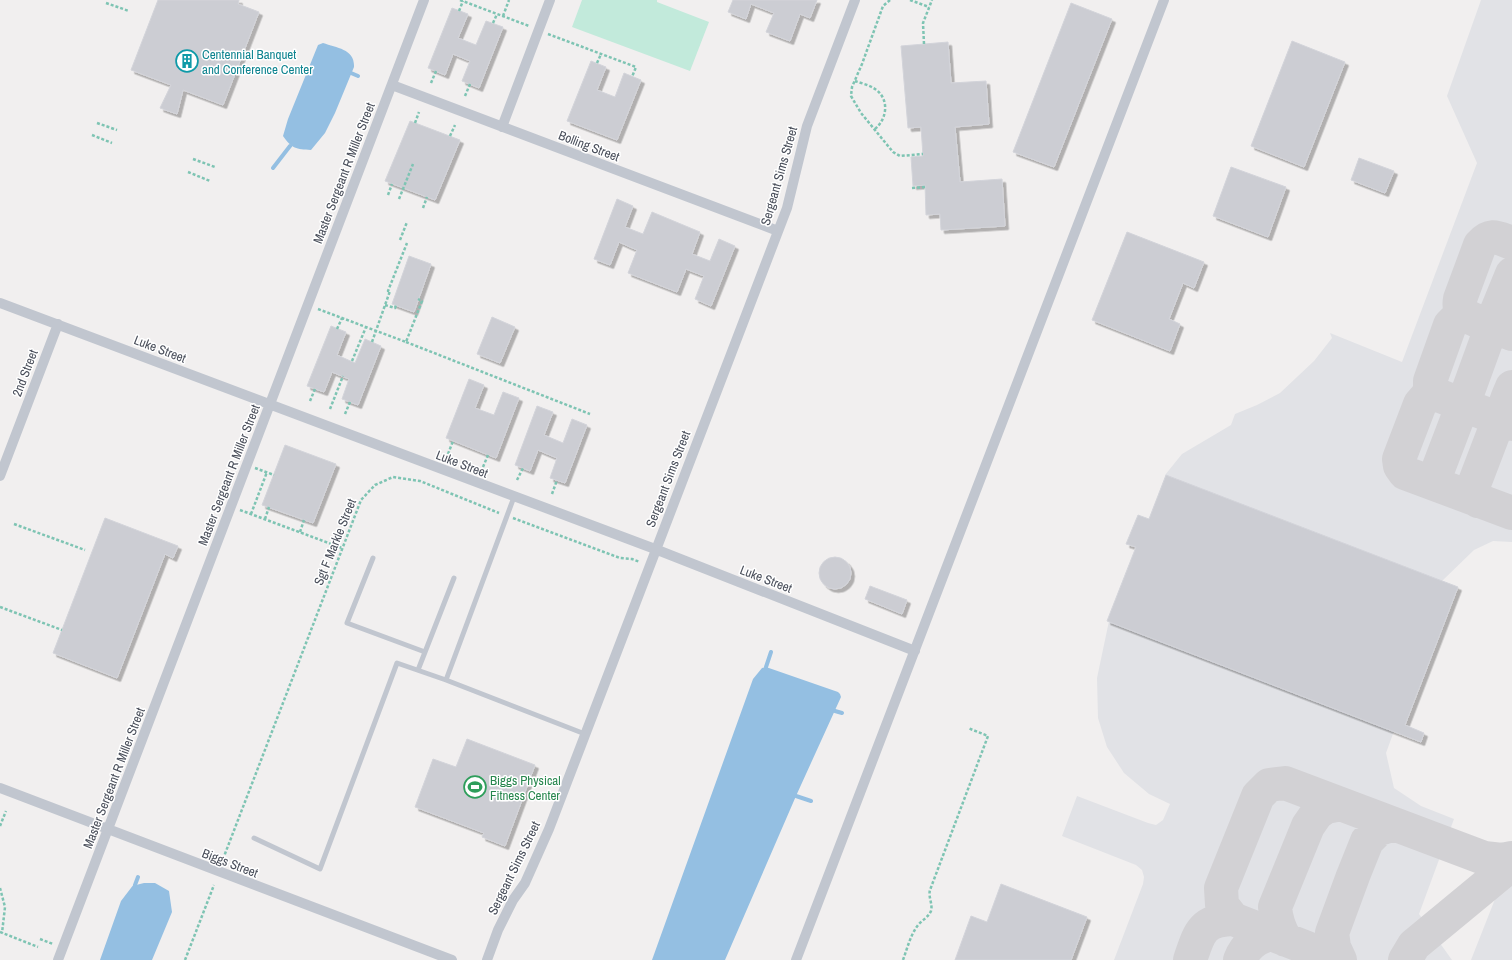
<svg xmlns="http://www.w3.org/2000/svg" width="1512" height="960" viewBox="0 0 1512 960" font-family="'Archivo Narrow',sans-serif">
	<defs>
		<filter id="shadow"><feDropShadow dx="3.5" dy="3.5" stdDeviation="0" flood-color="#0004"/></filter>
	</defs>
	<rect width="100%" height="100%" fill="#f1efef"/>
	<path fill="#e1e2e6" d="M1481 0H1512V542L1493 541 1474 550 1442 581 1165 475 1182 454 1231 425 1235 414 1257 405 1280 393 1314 361 1332 338 1330 333 1402 362 1477 163 1447 96Z
		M1109 621 1394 731 1386 753 1394 788 1421 806 1454 819 1419 914 1452 960H1114L1143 884 1144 877 1142 870 1136 865 1062 836 1077 796 1148 823 1156 825 1163 820 1170 804 1149 794 1124 773 1107 747 1098 718 1097 678Z
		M1512 856V960H1471Z"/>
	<path fill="#c2eadb" d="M582 0H657V2L709 22 690 71 572 27Z"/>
	<path fill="#94bfe2" d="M323 43C337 48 355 49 354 67L335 113 325 133 311 150C296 149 292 149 283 136L288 119 318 45Z
		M766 667 838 692 840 694 841 697 796 796 725 960H652L753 679 762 668Z
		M144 883H155L169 891 172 912 152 960H100L121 901 134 884 136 885Z"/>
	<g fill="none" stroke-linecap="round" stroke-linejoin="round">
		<path stroke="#94bfe2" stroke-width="4" d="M351 73 358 76
			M273 168 290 146
			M766 667 771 652
			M835 711 842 713
			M796 796 811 801
			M135 885 138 877"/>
		<path stroke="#d2d1d4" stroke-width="34" d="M1512 243C1498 238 1491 232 1480 245L1460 299C1459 304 1459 308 1462 312 1469 320 1500 329 1512 334
			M1435 394 1430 387V381L1450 325 1456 319 1467 316
			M1512 424 1435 394 1426 397 1420 404 1399 459 1400 466 1405 473 1512 513
			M1441 486 1438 479 1437 472 1458 417 1463 410 1472 408 1468 401 1467 394 1487 339 1493 332 1503 330 1497 321 1496 313 1512 274
			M1478 501 1474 494 1473 487 1494 432 1500 425 1509 422C1500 409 1507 400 1512 387
			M1233 919 1222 905 1221 888 1258 796 1269 785 1285 783 1484 858 1502 860 1512 858
			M1286 940C1279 929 1276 920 1275 907L1308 826 1317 813 1326 807 1341 804
			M1190 960C1199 934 1201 920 1233 919L1338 960
			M1240 960C1246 945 1255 939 1270 934
			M1340 960 1334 947 1332 933 1353 876 1367 841 1379 829 1394 824
			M1405 960 1414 945 1512 864"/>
	</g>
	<path fill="#cccdd3" stroke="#d3d4da" filter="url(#shadow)" d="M158 0H239L238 4 259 12 223 105 183 90 177 114 168 111 160 108 171 85 131 70Z
		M733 0H817L810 18 800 14 790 41 766 32 774 13 751 4 746 19 728 12Z
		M1071 3 1112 19 1054 167 1013 152Z
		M452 8 468 14 458 38 476 45 486 21 503 27 479 88 462 81 470 61 453 54 445 75 428 68Z
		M1292 41 1345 62 1304 167 1251 146Z
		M948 42 951 83 986 81 989 124 955 127 960 182 1002 179 1005 226 941 230 940 214 926 215 925 185 913 186 911 157 923 156 921 127 908 128 901 46Z
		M591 61 606 67 597 90 615 97 624 73 641 80 617 140 567 121Z
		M410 121 460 140 435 200 385 181Z
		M1359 158 1394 171 1385 193 1351 180Z
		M1231 167 1286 187 1268 237 1213 216Z
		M617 199 633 206 625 227 643 234 652 212 700 232 692 254 710 261 719 239 735 246 711 306 695 299 704 276 686 269 677 292 628 273 637 250 619 242 610 265 594 259Z
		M1127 232 1204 262 1194 288 1183 283 1169 319 1180 324 1170 351 1092 320Z
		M409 256 431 264 414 312 392 304Z
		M492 317 515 327 500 363 477 354Z
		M331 326 346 332 337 355 355 363 365 339 381 346 358 405 342 399 349 379 332 372 324 392 307 386Z
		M469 379 484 385 475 408 494 415 503 392 519 398 496 458 446 438Z
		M537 406 553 412 544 435 563 443 572 419 587 425 565 483 550 478 557 458 538 450 530 471 515 465Z
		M285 445 336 464 313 523 262 505Z
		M1166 475 1458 587 1405 725 1424 733 1421 742 1107 621 1136 547 1126 544 1138 515 1149 519Z
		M105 518 178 546 173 558 165 554 117 678 53 653Z
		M819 573a16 16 0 1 1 32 0a16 16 0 1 1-32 0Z
		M870 586 907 600 902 614 865 599Z
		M467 739 535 765 505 846 482 837 484 833 415 807 433 759 456 767Z
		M1001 884 1087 917 1071 960H955L971 916 987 922Z"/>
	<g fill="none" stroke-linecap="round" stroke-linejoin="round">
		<path stroke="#7ec4b3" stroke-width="2.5" stroke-dasharray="3 2" stroke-linecap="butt" d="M460 0 529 26
			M890 0 883 6 862 64 852 87 851 96 861 113 893 152 900 156 923 154
			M910 0 929 7
			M106 3 129 11
			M459 11 463 1
			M503 16 509 0
			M493 23 497 14
			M548 34 636 67 632 77
			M924 44 923 23 932 0
			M597 63 601 54
			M855 81C861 83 869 85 875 89 890 99 887 119 875 129
			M431 83 436 71
			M465 96 470 84
			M97 123 117 130
			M415 123 419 112
			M92 135 112 143
			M450 136 455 125
			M193 159 215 167
			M188 172 210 181
			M912 188 925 187
			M388 195 392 184
			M399 199 413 164
			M423 208 427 197
			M400 240 407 222
			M385 305 395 308 396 305
			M318 309 406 342 422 301 418 299
			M337 329 342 318
			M372 342 390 291H388L407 243
			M406 342 590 414
			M352 361 366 327
			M310 401 315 389
			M330 409 343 376
			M345 414 350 402
			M448 454 453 441
			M483 467 488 455
			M255 468 274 475
			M517 480 523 468
			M552 494 557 480
			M240 510 342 548
			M251 514 267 472
			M513 518 620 558 632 559 640 562
			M265 519 269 507
			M14 524 85 550
			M300 532 304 520
			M0 607 62 630
			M0 826 6 811
			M223 859 361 500 375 485 393 477 420 481 499 513
			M0 888 5 907 2 933
			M0 932 38 947
			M40 939 53 944
			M185 960 214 885
			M903 960C907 949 910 937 916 928 920 921 928 918 931 911 933 904 928 897 930 890L988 736 968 728"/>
		<path stroke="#c1c6cf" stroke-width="5" d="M373 558 347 623 425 652
			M418 670 454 578
			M446 680 585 734
			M254 838 320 869 397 663 446 680 514 497"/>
		<path stroke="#c1c6cf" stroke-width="10" d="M392 85 778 231
			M502 127 550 0
			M0 303 655 549 915 651
			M0 476 58 324
			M0 788 452 960
			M58 960 424 0
			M487 960 498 930 513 900 525 883 549 829 787 208 807 126 855 0
			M796 960 1164 0"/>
	</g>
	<defs>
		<g id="building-ring" transform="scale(1.15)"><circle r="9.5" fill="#fff" stroke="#0f9aa8" stroke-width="1.5"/><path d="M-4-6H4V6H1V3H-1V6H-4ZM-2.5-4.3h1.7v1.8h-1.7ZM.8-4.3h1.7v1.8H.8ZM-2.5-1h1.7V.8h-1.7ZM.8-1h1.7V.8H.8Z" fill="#0f9aa8"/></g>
		<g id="stadium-ring" transform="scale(1.15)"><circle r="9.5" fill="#fff" stroke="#2e9e5b" stroke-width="1.5"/><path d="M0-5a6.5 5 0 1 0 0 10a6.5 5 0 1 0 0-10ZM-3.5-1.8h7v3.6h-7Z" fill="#2e9e5b"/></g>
	</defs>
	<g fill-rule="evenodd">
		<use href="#building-ring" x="187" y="61"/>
		<use href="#stadium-ring" x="475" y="787"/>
	</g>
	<g text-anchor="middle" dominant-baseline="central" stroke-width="3" stroke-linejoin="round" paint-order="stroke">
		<g font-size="13" fill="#0d838f" stroke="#fff" text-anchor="start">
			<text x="202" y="54">Centennial Banquet<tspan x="202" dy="15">and Conference Center</tspan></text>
		</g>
		<g font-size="13" fill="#494e5a" stroke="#fff">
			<text transform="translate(589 146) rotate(21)">Bolling Street</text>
			<text transform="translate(344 173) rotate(-69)">Master Sergeant R Miller Street</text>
			<text transform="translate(779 176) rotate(-74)">Sergeant Sims Street</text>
			<text transform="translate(160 349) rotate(21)">Luke Street</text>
			<text transform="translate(25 373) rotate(-69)">2nd Street</text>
			<text transform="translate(462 464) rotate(21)">Luke Street</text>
			<text transform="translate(229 475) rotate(-69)">Master Sergeant R Miller Street</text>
			<text transform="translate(668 479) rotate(-69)">Sergeant Sims Street</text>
			<text transform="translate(335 542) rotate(-68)">Sgt F Markle Street</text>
			<text transform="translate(766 579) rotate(21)">Luke Street</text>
			<text transform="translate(114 778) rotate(-69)">Master Sergeant R Miller Street</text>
			<text transform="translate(230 863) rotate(21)">Biggs Street</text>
			<text transform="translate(514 868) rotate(-64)">Sergeant Sims Street</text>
		</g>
		<g font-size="13" fill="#27864d" stroke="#fff" text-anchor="start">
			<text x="490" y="780">Biggs Physical<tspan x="490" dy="15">Fitness Center</tspan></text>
		</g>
	</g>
</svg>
